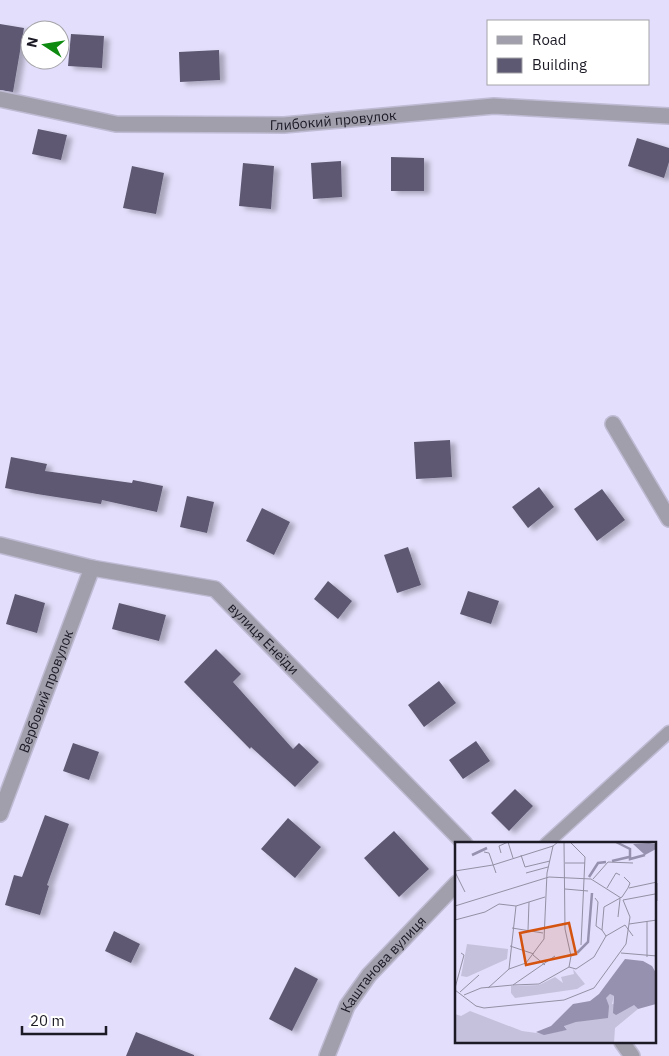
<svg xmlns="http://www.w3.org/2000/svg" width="669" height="1056" viewBox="0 0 669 1056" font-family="'IBM Plex Sans',sans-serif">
	<defs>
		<filter id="shadow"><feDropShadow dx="5.5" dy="3" stdDeviation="2.5" flood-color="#0004"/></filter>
	</defs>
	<rect width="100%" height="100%" fill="#e3defb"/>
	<path fill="#5e5972" filter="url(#shadow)" d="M0 24 24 28 13 92 0 90Z
		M71 34 104 36 102 68 68 66Z
		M219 50 220 80 180 82 179 52Z
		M38 129 67 135 61 160 32 154Z
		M637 138 669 148V162L664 178 628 166Z
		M391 157 424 158V191H391Z
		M341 161 342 197 313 199 311 163Z
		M243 163 274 166 271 209 239 206Z
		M132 166 164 173 156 214 123 208Z
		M450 440 452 477 416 479 414 442Z
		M11 457 47 464 45 471 132 483 133 480 163 486 157 512 102 500 101 504 37 494 5 488Z
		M539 487 554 507 528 528 512 507Z
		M602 489 625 520 597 541 574 509Z
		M187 496 214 502 207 533 180 527Z
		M262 508 290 522 274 555 246 541Z
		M408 547 421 585 397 593 384 555Z
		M328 581 352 601 338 619 314 599Z
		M468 591 499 601 491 624 460 614Z
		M15 594 45 603 37 633 6 624Z
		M119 603 166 615 159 641 112 629Z
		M216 649 241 674 233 682 293 749 299 743 319 762 295 787 251 747 250 749 184 682Z
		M439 681 456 703 424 727 408 705Z
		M476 741 490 761 463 779 449 760Z
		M73 743 99 752 89 780 63 771Z
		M515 789 533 806 509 831 491 813Z
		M45 815 69 824 47 885 49 886 40 915 5 905 14 875 22 877Z
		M288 818 321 847 295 878 261 849Z
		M394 831 429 869 399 897 364 858Z
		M114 931 140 944 131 963 105 951Z
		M295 967 318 979 292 1031 269 1019Z
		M136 1032 194 1055V1056H126Z"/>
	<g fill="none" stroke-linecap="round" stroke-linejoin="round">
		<g stroke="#bfbbd4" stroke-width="15">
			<path id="lane" d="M546 844 669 732"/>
		</g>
		<g stroke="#bfbbd4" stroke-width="18">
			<g id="street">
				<path id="s1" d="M0 99 116 124 284 125 494 106 669 116"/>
				<path d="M613 424 669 519"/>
				<path id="s2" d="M0 545 92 568 215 589 465 844"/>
				<path id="s3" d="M0 814 92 568"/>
				<path d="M622 1042 632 1056"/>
				<path id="s4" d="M327 1056 347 1006 369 975 457 883"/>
			</g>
		</g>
		<use href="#lane" stroke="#a19fac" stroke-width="12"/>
		<use href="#street" stroke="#a19fac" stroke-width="15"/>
	</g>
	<g text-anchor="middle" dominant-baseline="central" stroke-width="5" stroke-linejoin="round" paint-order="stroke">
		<g font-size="14" fill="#1c1a25" stroke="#fff">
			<text stroke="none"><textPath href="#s1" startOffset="336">Глибокий провулок</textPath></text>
			<text stroke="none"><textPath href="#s2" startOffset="289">вулиця Енеїди</textPath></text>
			<text stroke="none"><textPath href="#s3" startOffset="131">Вербовий провулок</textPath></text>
			<text stroke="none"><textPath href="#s4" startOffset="109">Каштанова вулиця</textPath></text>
		</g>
	</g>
	<g transform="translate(455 842)">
		<rect width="201" height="201" fill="#e3defb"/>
		<path d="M12 102 53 107 52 117 12 135 6 134ZM118 127 130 142 122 147 60 156 56 151V144L84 143 100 135 108 141 106 135 119 132ZM155 152 159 154 157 162 179 163 183 167 160 186 159 201H0V172L6 174 15 169 67 189 89 192 112 188 109 183 152 172 150 156Z" fill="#c5c1dc"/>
		<path d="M194 1 200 2 201 7 190 13 178 2ZM170 117 188 119 197 124 201 131V162L183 167 179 163 161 173 158 171 159 154 155 152 151 156 154 164 153 176 121 180 109 184 112 188 89 193 81 190 96 184 118 162 135 159 144 152Z" fill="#9691ae"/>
		<path fill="none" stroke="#9691ae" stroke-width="2.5" d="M161 0 175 7V17L190 13M17 13 32 6M157 19 174 15M134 35 143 21 151 20M122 111 133 100 137 51"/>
		<path fill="none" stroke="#9390a5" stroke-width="1" d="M53 0 58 16M115 0 130 15 126 103M29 10 34 11 41 31M46 11 44 4 53 0M66 13 70 25 95 19M110 21H130M0 29 38 23 98 4M0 30 10 50M71 31 93 25M138 37 153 20 178 21M202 41V59M152 46 161 31 165 33M174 46 202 40M110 47 133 49M140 56 143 60 141 84 147 88M168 58 200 52M0 64 94 35 136 37 166 56M163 75 165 57M0 78 30 70 44 62 61 64 90 55M192 79V115M174 82 202 78M57 86 88 91M73 88 74 60M151 94 170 83 178 94M55 104 79 112M166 111 202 114M78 113 90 123M114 125 121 127 139 115 151 94 147 88 149 65 167 55 173 46 175 41 169 35M54 127 61 64M58 143 84 142 114 125 116 114 110 87 109 0M0 146 9 113 6 111M33 146 54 127 71 121 89 97 92 31 98 4 103 0M0 148 21 164 29 166 109 158 139 146 171 102 175 75 168 58M5 150 24 133M9 153 26 146 58 143 100 114"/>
		<path fill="#d4530e" fill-opacity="0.15" stroke="#d4530e" stroke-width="2.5" d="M114 81 121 112 71 123 65 91Z"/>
		<rect width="201" height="201" fill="none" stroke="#1c1a25" stroke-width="2.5"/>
	</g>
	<rect x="487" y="20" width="162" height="65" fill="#ffffff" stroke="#a4a3a8"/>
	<rect x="497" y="36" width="25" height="8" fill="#a19fac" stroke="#a4a3a8"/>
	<text x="532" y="45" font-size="15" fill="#1c1a25">Road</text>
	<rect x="497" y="58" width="25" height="15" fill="#5e5972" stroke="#a4a3a8"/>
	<text x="532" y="70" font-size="15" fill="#1c1a25">Building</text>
	<g transform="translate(45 45) rotate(282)"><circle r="24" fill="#ffffff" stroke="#a4a3a8"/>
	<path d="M0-4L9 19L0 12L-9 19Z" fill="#0e8a10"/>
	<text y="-8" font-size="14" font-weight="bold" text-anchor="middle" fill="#1c1a25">N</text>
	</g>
	<path d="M22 1026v8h84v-8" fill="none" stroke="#1c1a25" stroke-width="2.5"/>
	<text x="30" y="1026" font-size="15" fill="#1c1a25" stroke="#ffffff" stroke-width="4" paint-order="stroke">20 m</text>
</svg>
